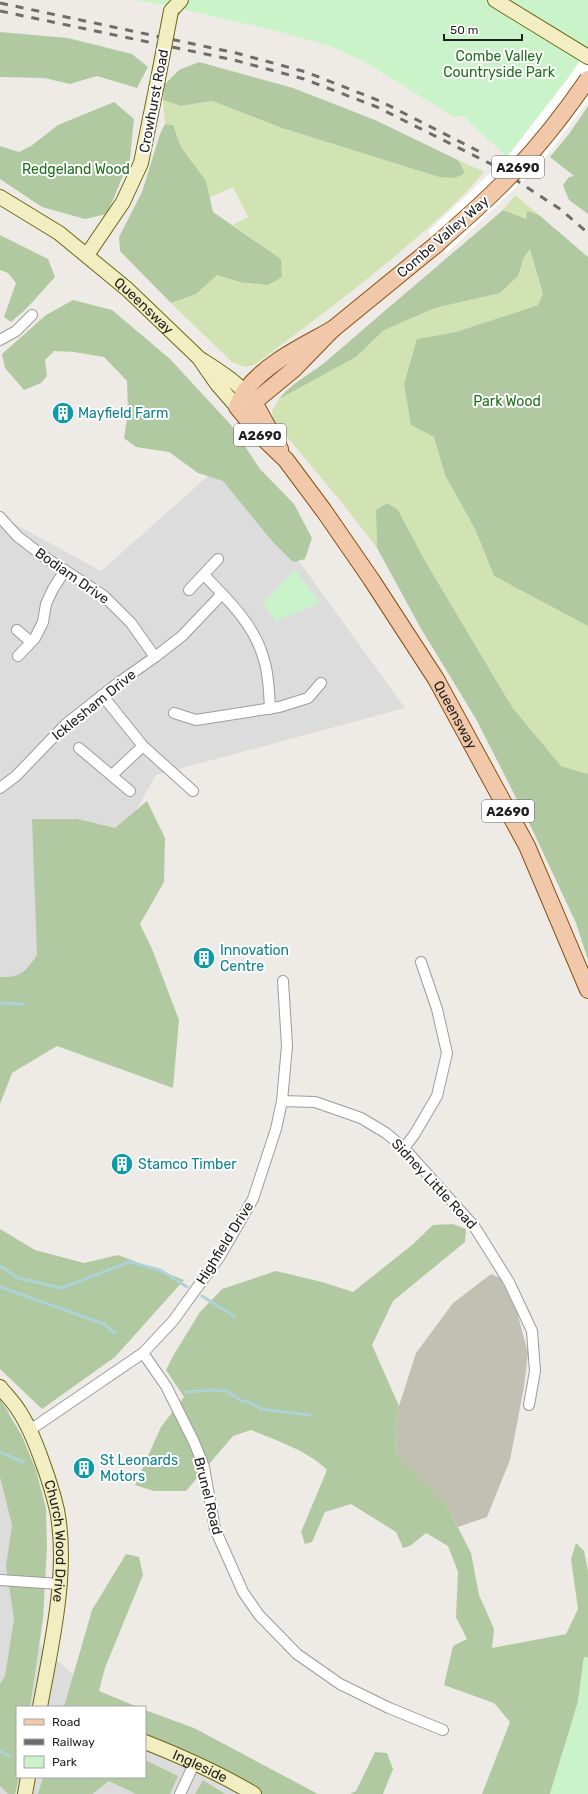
<svg xmlns="http://www.w3.org/2000/svg" width="588" height="1794" viewBox="0 0 588 1794" font-family="Rubik,sans-serif">
	<rect width="100%" height="100%" fill="#eeebe6"/>
	<path fill="#dddcdc" d="M226 460 405 708 156 775 108 860 50 991 0 988V516L101 571Z
		M0 1390 9 1402 21 1629 111 1707H17V1777H145V1732L232 1781 239 1794H0Z"/>
	<path fill="#c2c0b3" d="M491 1274 500 1278 517 1312 528 1353 524 1387 510 1460 487 1517 458 1527 446 1504 396 1454 395 1429 399 1406 416 1353 453 1303Z"/>
	<path fill="#d1e3b2" d="M163 100 182 106 212 101 282 128 439 177 465 173 458 160 484 172C474 183 464 195 453 205 391 263 322 315 254 365L245 367 232 362 171 303 196 294 217 275 240 282 281 259 233 225 248 217 233 187 210 197 206 181 181 147 173 125 165 124Z
		M515 195 539 215 527 212 526 219 503 210Z
		M530 249 543 294 538 305 456 332 418 339 411 425 434 437 445 475 476 531 494 576 588 626V774L561 766 512 707 424 559 398 510H376L377 548 343 504 273 420 272 411 279 399 356 357 384 330 435 308 500 293 518 276 524 257Z"/>
	<path fill="#b1c9a0" d="M0 32 68 38 132 54 148 67 137 88 97 76 70 84 44 78 0 77Z
		M199 62 293 88 375 120 458 160 465 173 455 178 439 177 282 128 212 101 181 106 163 100 164 85 179 70Z
		M114 102 134 119 130 159 107 214 85 219 42 207 0 179V146L19 152 31 146 58 125Z
		M588 106V214L569 200 563 185 569 177 574 176 550 157 569 134Z
		M165 124 173 125 181 147 206 181 213 212 281 259 282 277 268 285 240 282 217 275 196 294 171 303 120 251 119 237 142 192 160 134Z
		M503 210 526 219 527 211 539 215 588 257V626L494 576 476 531 445 475 434 437 411 425 404 384 417 339 456 332 538 305 543 294 530 249 524 257 518 276 500 293 435 308 384 330 356 357 279 399C292 382 313 373 329 359 386 309 445 260 503 210Z
		M0 235 48 259 55 277 26 309 11 322 4 317 16 283 8 273 0 270Z
		M73 300 112 310 170 359 231 425 260 469 294 504 312 538 305 559 293 562 272 541 223 481 198 473 169 452 136 447 124 438 128 412 127 381 104 357 74 352 54 351 45 360 47 376 41 383 24 390 5 368 2 354 46 315Z
		M387 503 398 510 424 559 512 707 561 766 588 774V960L576 923 533 831 476 719 420 627 377 548 376 510Z
		M147 801 165 838 164 882 140 924 152 949 179 1020 173 1088 57 1046 12 1073 0 1104V977C21 978 26 971 37 955L32 819H78L115 828Z
		M453 1224 466 1229 465 1242 393 1301 372 1345 399 1406 395 1429 396 1454 446 1504 471 1553 479 1595 494 1629 492 1648 566 1634 578 1609 571 1559 576 1543 584 1551 588 1571V1658L584 1657 578 1702 550 1794H482L510 1722 494 1703 444 1685 453 1646 467 1639 456 1617 458 1572 448 1546 426 1533 410 1546 403 1548 396 1532 351 1504 325 1512 312 1542 305 1544 301 1532 327 1470C309 1451 275 1440 251 1430L233 1436 186 1491H154L135 1485 161 1427 184 1397 166 1370 173 1356 200 1312 222 1289 276 1271 322 1282 353 1292 412 1245 433 1225Z
		M0 1229 35 1250 84 1263 118 1255 184 1280 115 1357 42 1409 0 1369Z
		M0 1399 22 1436 36 1470 46 1508 47 1547 43 1619 30 1707H17V1777H19L15 1794H8L0 1786V1684L5 1676 14 1619 6 1566 12 1525 0 1477Z
		M126 1554 139 1557 143 1575 105 1668 99 1691 138 1707H64L92 1610Z
		M145 1710 194 1728 318 1794H261L243 1781 145 1736Z
		M375 1752 387 1753 393 1769 383 1794H350L356 1791Z
		M145 1760 178 1776 170 1794H136L109 1781 92 1794H38L43 1777H145Z
		M203 1780 225 1794H195Z"/>
	<path fill="#cbf3c9" d="M134 0H588V49L569 77 507 157 463 116 454 117 363 61 330 46 281 32 161 4Z
		M295 570 320 603 276 621 263 603Z
		M584 1657 588 1658V1794H550L578 1702Z"/>
	<path fill="#fff" d="M588 49V101L547 155 528 176 446 254 428 232 507 157 569 77Z"/>
	<g fill="none" stroke-linecap="round" stroke-linejoin="round">
		<path stroke="#acd3d7" stroke-width="3" d="M0 1003 24 1004
			M0 1266 18 1278 62 1288 129 1262 160 1270 187 1287
			M0 1287 104 1324 115 1333
			M202 1296 234 1316
			M186 1392 212 1390 226 1391 242 1401 249 1402 261 1409 310 1415
			M0 1452 23 1462
			M0 1751 10 1756"/>
		<g stroke="#9c9c9c" stroke-width="12">
			<path id="street" d="M0 340 16 331 32 315
				M0 517 17 536 43 556 104 596 131 623 155 657
				M204 575C228 600 255 625 264 660 269 675 269 693 270 709
				M189 590 218 559
				M17 630 31 642
				M18 656 35 638 43 622 46 604 53 589 65 570
				M102 695 143 746 193 791
				M174 713 196 720 279 707 308 698 321 683
				M79 748 130 791
				M112 775 143 746
				M0 788 16 776 66 724 118 683 155 657 182 636 222 594
				M282 1101 315 1102 361 1118 386 1133 404 1148 474 1226 509 1282 532 1331 535 1371 529 1405
				M404 1148 414 1135 437 1096 447 1053 437 1009 421 962
				M143 1353 166 1386 194 1442 204 1467 215 1529 243 1592 259 1615 297 1654 340 1684 389 1708 443 1730
				M30 1430 143 1353 173 1321 220 1256 253 1199 276 1129 282 1101 287 1046 283 981
				M0 1580 59 1584
				M180 1794 195 1762"/>
		</g>
		<g stroke="#6a6812" stroke-width="16">
			<g id="secondary">
				<path d="M495 0 588 57"/>
				<path d="M171 11 181 0"/>
				<path id="s1" d="M0 197 59 233 127 289 199 358 217 384 237 407 254 402C239 383 219 371 199 358"/>
				<path d="M87 255 123 202 141 163 158 79"/>
				<path id="s2" d="M0 1387C6 1395 14 1402 19 1411 29 1426 36 1444 42 1461 48 1477 53 1493 57 1510 69 1571 51 1647 40 1707"/>
				<path id="s3" d="M145 1742C183 1757 219 1773 254 1794"/>
				<path d="M25 1794 28 1777"/>
			</g>
		</g>
		<g stroke="#885112" stroke-width="18">
			<g id="primary">
				<path id="s4" d="M333 329C303 346 267 362 245 391 242 395 239 402 237 407L261 436 286 460 324 511 371 579 436 679 527 846 588 990"/>
				<path d="M280 449 254 402 294 369 333 329 437 244"/>
			</g>
		</g>
		<use href="#street" stroke="#fff" stroke-width="10"/>
		<use href="#secondary" stroke="#f2eec1" stroke-width="14"/>
		<use href="#primary" stroke="#f1c8a9" stroke-width="16"/>
		<path stroke="#6d6d6d" stroke-width="3" stroke-dasharray="8 8" stroke-linecap="butt" d="M0 3 236 53 306 72 380 101 484 154
			M0 11 234 60 304 79 377 107 493 165 560 209 588 233"/>
		<g stroke="#6a6812" stroke-width="16" stroke-linecap="butt">
			<path id="secondary-bridge" d="M158 79 171 11"/>
		</g>
		<g stroke="#885112" stroke-width="18" stroke-linecap="butt">
			<path id="primary-bridge" d="M437 244C458 225 479 207 498 188 532 155 562 117 588 79"/>
		</g>
		<use href="#secondary-bridge" stroke="#f2eec1" stroke-width="14"/>
		<use href="#primary-bridge" stroke="#f1c8a9" stroke-width="16"/>
	</g>
	<defs>
		<g id="building-disc" transform="scale(1.15)"><circle r="9.5" fill="#0f9aa8" stroke="#fff"/><path d="M-4-6H4V6H1V3H-1V6H-4ZM-2.5-4.3h1.7v1.8h-1.7ZM.8-4.3h1.7v1.8H.8ZM-2.5-1h1.7V.8h-1.7ZM.8-1h1.7V.8H.8Z" fill="#fff"/></g>
	</defs>
	<g fill-rule="evenodd">
		<use href="#building-disc" x="63" y="413"/>
		<use href="#building-disc" x="204" y="958"/>
		<use href="#building-disc" x="122" y="1164"/>
		<use href="#building-disc" x="84" y="1468"/>
	</g>
	<g text-anchor="middle" dominant-baseline="central" stroke-width="4" stroke-linejoin="round" paint-order="stroke">
		<g fill="#fff" stroke="#626262" stroke-width="1">
			<rect x="492" y="156" width="52" height="22" rx="3"/>
			<rect x="234" y="424" width="52" height="22" rx="3"/>
			<rect x="482" y="800" width="52" height="22" rx="3"/>
		</g>
		<g font-size="13" font-weight="bold" fill="#1f1f1f">
			<text x="518" y="167">A2690</text>
			<text x="260" y="435">A2690</text>
			<text x="508" y="811">A2690</text>
		</g>
		<g font-size="14" fill="#1d7119" stroke="#fff">
			<text x="499" y="56">Combe Valley<tspan x="499" dy="16">Countryside Park</tspan></text>
			<text x="76" y="169">Redgeland Wood</text>
			<text x="507" y="401">Park Wood</text>
		</g>
		<g font-size="14" fill="#1f1f1f" stroke="#fff">
			<text transform="translate(154 101) rotate(-79)">Crowhurst Road</text>
			<text transform="translate(443 237) rotate(-41)">Combe Valley Way</text>
			<text stroke="none"><textPath href="#s1" startOffset="181">Queensway</textPath></text>
			<text transform="translate(72 576) rotate(35)">Bodiam Drive</text>
			<text transform="translate(94 705) rotate(-39)">Icklesham Drive</text>
			<text stroke="none"><textPath href="#s4" startOffset="505">Queensway</textPath></text>
			<text transform="translate(434 1184) rotate(47)">Sidney Little Road</text>
			<text transform="translate(225 1243) rotate(-58)">Highfield Drive</text>
			<text transform="translate(208 1496) rotate(76)">Brunel Road</text>
			<text stroke="none"><textPath href="#s2" startOffset="168">Church Wood Drive</textPath></text>
			<text stroke="none"><textPath href="#s3" startOffset="60">Ingleside</textPath></text>
		</g>
		<g font-size="14" fill="#0d838f" stroke="#fff" text-anchor="start">
			<text x="78" y="413">Mayfield Farm</text>
			<text x="220" y="950">Innovation<tspan x="220" dy="16">Centre</tspan></text>
			<text x="138" y="1164">Stamco Timber</text>
			<text x="100" y="1460">St Leonards<tspan x="100" dy="16">Motors</tspan></text>
		</g>
	</g>
	<rect x="16" y="1706" width="130" height="72" fill="#ffffff" stroke="#a5a5a5"/>
	<rect x="24" y="1719" width="20" height="6" fill="#f1c8a9" stroke="#a5a5a5"/>
	<text x="52" y="1726" font-size="12" fill="#1f1f1f">Road</text>
	<rect x="24" y="1739" width="20" height="6" fill="#6d6d6d" stroke="#a5a5a5"/>
	<text x="52" y="1746" font-size="12" fill="#1f1f1f">Railway</text>
	<rect x="24" y="1756" width="20" height="12" fill="#cbf3c9" stroke="#a5a5a5"/>
	<text x="52" y="1766" font-size="12" fill="#1f1f1f">Park</text>
	<path d="M444 34v6h78v-6" fill="none" stroke="#1f1f1f" stroke-width="2"/>
	<text x="450" y="34" font-size="12" fill="#1f1f1f" stroke="#ffffff" stroke-width="3" paint-order="stroke">50 m</text>
</svg>
